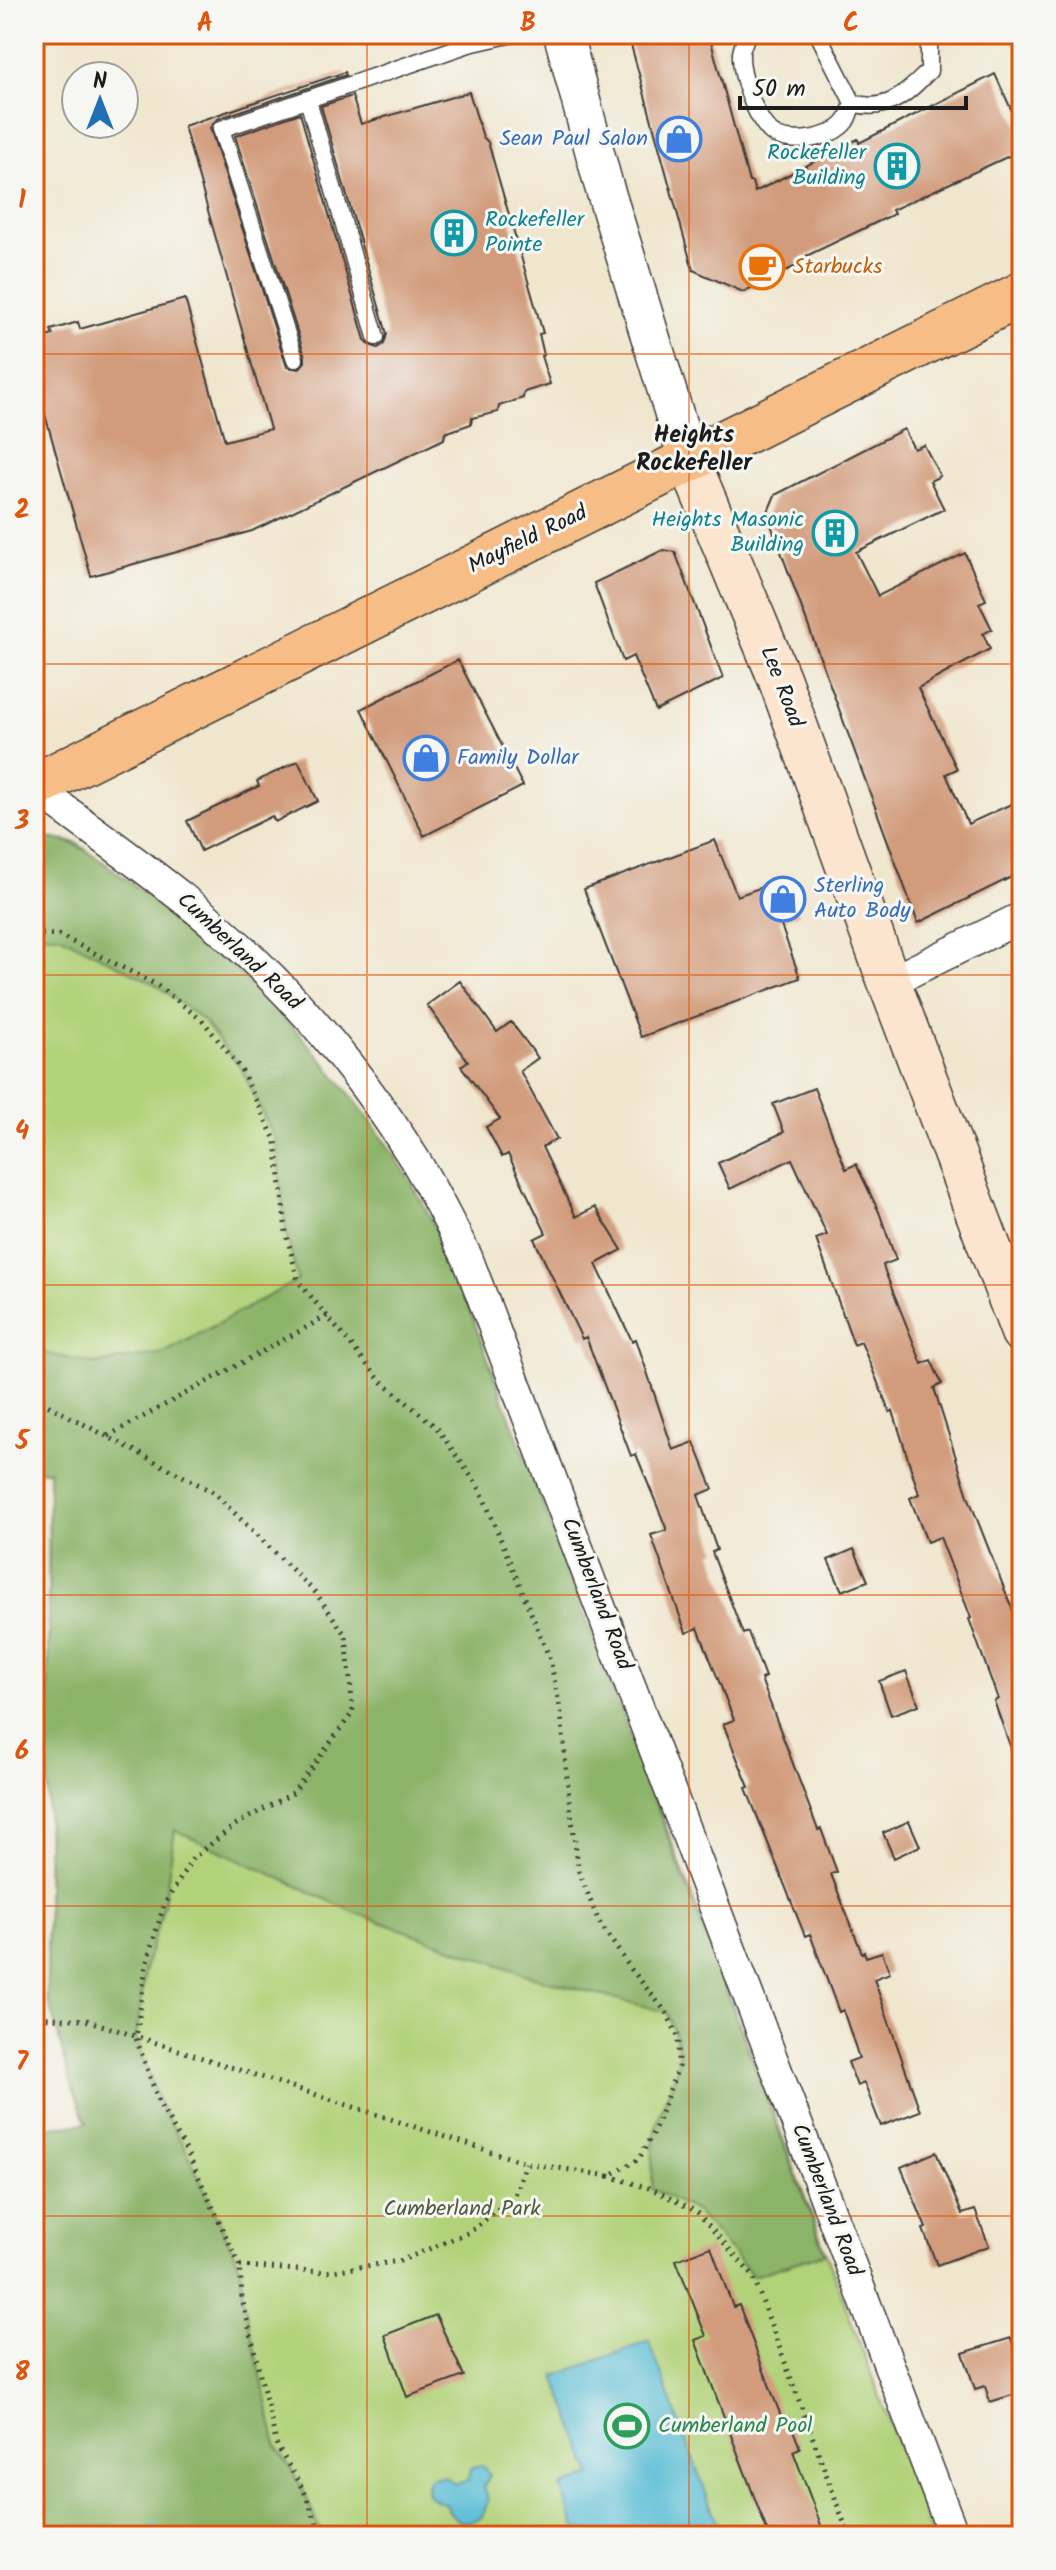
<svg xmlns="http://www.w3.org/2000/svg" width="1056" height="2570" viewBox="0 0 1056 2570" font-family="Kalam,sans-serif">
	<rect width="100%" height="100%" fill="#f6f6f2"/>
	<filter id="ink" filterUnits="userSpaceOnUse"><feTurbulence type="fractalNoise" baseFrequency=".0125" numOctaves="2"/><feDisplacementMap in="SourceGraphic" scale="16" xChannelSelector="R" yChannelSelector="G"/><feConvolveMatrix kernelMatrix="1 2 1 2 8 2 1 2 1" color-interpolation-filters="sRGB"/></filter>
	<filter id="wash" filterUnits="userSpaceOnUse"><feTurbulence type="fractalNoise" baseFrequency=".006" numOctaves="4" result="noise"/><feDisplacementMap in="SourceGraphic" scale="32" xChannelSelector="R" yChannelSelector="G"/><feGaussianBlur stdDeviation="1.8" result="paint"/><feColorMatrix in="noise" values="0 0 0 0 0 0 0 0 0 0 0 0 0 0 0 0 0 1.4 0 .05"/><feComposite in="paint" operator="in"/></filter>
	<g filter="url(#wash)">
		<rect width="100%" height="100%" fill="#f0e6ce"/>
		<path fill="#b1d279" stroke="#66774a" stroke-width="2" d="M47 838 77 843 168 911 256 988 327 1065 643 1765 932 2536H159L141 2265 71 2082 47 1995 49 1470 34 1471V844Z"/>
		<path fill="#8cb469" stroke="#546842" stroke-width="2" d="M47 838C84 841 107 866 136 887 239 964 330 1057 400 1164 418 1191 432 1222 447 1250L825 2253 753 2276 697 2212 652 2189C653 2169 651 2145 656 2126 671 2076 692 2065 666 2012L533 1977 356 1913 175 1830 164 1905 146 1965 136 2038 160 2105 186 2150 240 2266 243 2298 277 2446 304 2491 322 2536H34V2129L87 2123 71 2082 47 1995 49 1470 34 1471V1351L96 1364 164 1353 298 1280 286 1232 276 1142 241 1068 203 1021 157 985 59 935 34 934V844Z"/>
		<path fill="#55bbd4" stroke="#386c78" stroke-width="2" d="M649 2341 722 2536H579L561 2487 592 2475 555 2376Z
			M482 2465 490 2475 484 2486 488 2501 482 2517C465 2526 451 2522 446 2504 432 2500 423 2495 429 2480 439 2475 447 2474 454 2484L468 2481 470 2469Z"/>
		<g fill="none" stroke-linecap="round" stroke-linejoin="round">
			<path stroke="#55bbd4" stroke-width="9" d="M155 2529 159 2536"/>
		</g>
		<g id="blocks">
			<path fill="#d19b7c" d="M628 34H709L749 182H752L755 192 858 139 859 143 995 74 1022 133V150L892 210 894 214 798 260 800 264 743 292 693 270Z
				M345 72 346 75 217 119 210 128 287 367 299 369 305 362V356L235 136 300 113 365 340 369 345 378 348 384 344 387 334 321 106 352 96 361 124 469 92 483 137 488 142 543 333 539 334 544 355 541 356 550 384 524 392 523 398 499 406 498 412 472 418 471 424 445 433 444 439 252 531 91 576 34 376V340L53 335 51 330 78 322 80 329 185 299 225 441 270 429 184 126Z
				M904 429 914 449 924 445 940 476 930 481 944 509 856 552 878 596 965 553 986 600 979 603 992 629 983 634 990 649 918 688 957 769 946 774 968 824 1022 799V872L918 923 767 514 775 495Z
				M663 550 675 552 723 678 656 711 633 656 623 661 594 583Z
				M458 660 523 786 424 836 361 709Z
				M298 761 318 801 275 822 272 816 201 851 187 821 259 786 257 781Z
				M715 840 737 896 785 879 799 914 779 920 800 978 641 1037 584 889Z
				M460 981 497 1032 511 1022 538 1058 520 1071 557 1139 542 1147 576 1217 595 1207 622 1250 596 1264 632 1341 636 1339 673 1450 694 1442 713 1489 698 1495 717 1550 712 1552 743 1634 748 1632 765 1677 761 1679 818 1830 821 1829 837 1872 831 1874 862 1953 864 1952 866 1957 882 1952 890 1973 874 1979 920 2111 881 2126 864 2083 857 2086 848 2062 859 2058 843 2010 839 2012 810 1934 805 1936 746 1788 749 1787 723 1724 734 1720 698 1628 686 1633 651 1535 667 1530 636 1454 631 1456 586 1337 582 1339 534 1239 546 1233 508 1154 502 1157 486 1127 500 1119 461 1066 468 1061 427 1005Z
				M814 1088 846 1169 856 1164 879 1212 896 1260 883 1265 884 1269 922 1364 931 1360 942 1384 934 1388 968 1496 1022 1634V1771H1019L994 1701 998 1699 969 1619 971 1618 940 1537 927 1542 910 1498 919 1494 893 1411 890 1412 861 1342 854 1345 816 1239 827 1235 792 1159 730 1189 718 1163 784 1132 773 1104Z
				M854 1549 868 1581 842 1591 828 1560Z
				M906 1671 919 1705 891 1715 879 1681Z
				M909 1821 920 1846 894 1858 883 1833Z
				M936 2152 962 2214 975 2210 989 2246 937 2265 923 2229 926 2228 901 2167Z
				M711 2247 733 2307 739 2305 782 2419 788 2417 800 2448 793 2451 825 2536H769L695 2340 706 2336 676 2260Z
				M436 2315 464 2376 407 2397 385 2335Z
				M1011 2338 1022 2371V2392L990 2402 985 2386 975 2389 963 2353Z"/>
		</g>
	</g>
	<g filter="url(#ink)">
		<use href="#blocks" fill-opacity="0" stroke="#3c3a37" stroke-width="2"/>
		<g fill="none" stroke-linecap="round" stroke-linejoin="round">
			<g stroke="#3c3a37" stroke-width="19">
				<path id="service" d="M750 34 746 36C745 42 741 49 741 54 740 75 756 120 772 133 791 146 833 139 846 121 849 116 851 109 853 103
					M818 34 853 103C888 113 906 94 929 71V43L924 34
					M308 100 376 337
					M295 359 221 129 469 44 513 34"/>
			</g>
			<g stroke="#3c3a37" stroke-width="33">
				<path id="minor" d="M34 787C115 848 201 905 272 978 326 1032 374 1095 415 1160 434 1191 450 1225 467 1257L954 2536
					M890 982 1022 917"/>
			</g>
			<g stroke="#3c3a37" stroke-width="41">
				<path id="tertiary" d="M563 34 603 183 688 459"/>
			</g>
			<g stroke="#3c3a37" stroke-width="45">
				<path id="secondary" d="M688 459 779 678 885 971 1022 1332"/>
			</g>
			<g stroke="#3c3a37" stroke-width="47">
				<path id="primary" d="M34 786 1022 294"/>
			</g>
			<path stroke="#3c3a37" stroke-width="5" stroke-dasharray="2 6" stroke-linecap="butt" d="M34 914 41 934
				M34 934 59 935 157 985 203 1021 241 1069 276 1142 286 1232 298 1281 379 1379 437 1428 480 1489 550 1659 561 1713 569 1798 579 1872 599 1922 631 1969 666 2012 678 2036V2067L655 2129 639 2159 609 2176 526 2163 86 2020 34 2017
				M34 1398 213 1492 316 1593 346 1636 353 1712 293 1793 235 1825 193 1858 164 1905 146 1965 136 2038 160 2105 186 2150 240 2266 242 2298 277 2446 304 2491 322 2536
				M108 1436 327 1316
				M609 2176 652 2189 697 2212 753 2276 849 2536
				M240 2266 326 2272 400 2261 470 2232 515 2195 526 2163"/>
			<use href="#service" stroke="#fff" stroke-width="16"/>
			<use href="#minor" stroke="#fff" stroke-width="30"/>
			<use href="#tertiary" stroke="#fff" stroke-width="38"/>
			<use href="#secondary" stroke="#fbe5cf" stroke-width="42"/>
			<use href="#primary" stroke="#f6be86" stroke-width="44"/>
		</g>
	</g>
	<path fill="none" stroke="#de560d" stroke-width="2" stroke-opacity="0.55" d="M367 34V2536M689 34V2536M34 354H1022M34 664H1022M34 975H1022M34 1285H1022M34 1595H1022M34 1906H1022M34 2216H1022"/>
	<defs>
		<g id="shop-ring" transform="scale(2.3)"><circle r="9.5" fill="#f6f6f2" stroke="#3f7fe0" stroke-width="1.5"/><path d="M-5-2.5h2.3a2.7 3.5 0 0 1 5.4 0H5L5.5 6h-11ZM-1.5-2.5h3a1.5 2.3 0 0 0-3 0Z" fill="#3f7fe0"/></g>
		<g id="building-ring" transform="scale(2.3)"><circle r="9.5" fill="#f6f6f2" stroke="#0f9aa8" stroke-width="1.5"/><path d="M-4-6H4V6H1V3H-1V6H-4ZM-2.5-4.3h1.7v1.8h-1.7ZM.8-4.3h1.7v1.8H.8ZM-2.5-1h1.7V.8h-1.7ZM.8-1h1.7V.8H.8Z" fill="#0f9aa8"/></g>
		<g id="cafe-ring" transform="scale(2.3)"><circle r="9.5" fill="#f6f6f2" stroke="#e8710a" stroke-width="1.5"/><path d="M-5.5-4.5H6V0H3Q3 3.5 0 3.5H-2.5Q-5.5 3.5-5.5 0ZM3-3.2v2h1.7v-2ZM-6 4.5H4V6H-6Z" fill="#e8710a"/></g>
		<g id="stadium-ring" transform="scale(2.3)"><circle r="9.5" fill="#f6f6f2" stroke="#2e9e5b" stroke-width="1.5"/><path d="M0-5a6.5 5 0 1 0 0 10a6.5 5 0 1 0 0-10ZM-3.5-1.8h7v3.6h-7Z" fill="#2e9e5b"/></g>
	</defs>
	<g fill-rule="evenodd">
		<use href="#shop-ring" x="679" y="139"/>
		<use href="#building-ring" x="897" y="166"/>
		<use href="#building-ring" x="454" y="233"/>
		<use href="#cafe-ring" x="762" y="267"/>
		<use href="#building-ring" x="835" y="533"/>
		<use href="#shop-ring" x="426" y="758"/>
		<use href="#shop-ring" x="783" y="899"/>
		<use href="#stadium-ring" x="627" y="2426"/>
	</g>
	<g text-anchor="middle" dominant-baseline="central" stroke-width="6" stroke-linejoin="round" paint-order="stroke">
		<g font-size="22" fill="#366cbe" stroke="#f6f6f2" text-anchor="start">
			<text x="648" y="139" text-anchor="end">Sean Paul Salon</text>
			<text x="457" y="758">Family Dollar</text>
			<text x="814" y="886">Sterling<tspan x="814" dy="25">Auto Body</tspan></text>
		</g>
		<g font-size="22" fill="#0d838f" stroke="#f6f6f2" text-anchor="end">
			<text x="866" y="153">Rockefeller<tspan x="866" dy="25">Building</tspan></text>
			<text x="485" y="220" text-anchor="start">Rockefeller<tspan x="485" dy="25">Pointe</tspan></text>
			<text x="804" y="520">Heights Masonic<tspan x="804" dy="25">Building</tspan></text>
		</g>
		<g font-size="22" fill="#c56008" stroke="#f6f6f2" text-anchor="start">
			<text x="793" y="267">Starbucks</text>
		</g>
		<g font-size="22" fill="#1c1c1c" stroke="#f6f6f2">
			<text transform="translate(528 540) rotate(-26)">Mayfield Road</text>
			<text transform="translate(781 687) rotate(69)">Lee Road</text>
			<text transform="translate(239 952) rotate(43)">Cumberland Road</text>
			<text transform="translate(596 1594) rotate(69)">Cumberland Road</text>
			<text transform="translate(826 2200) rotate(69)">Cumberland Road</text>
		</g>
		<g font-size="22" fill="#505c3d" stroke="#f6f6f2">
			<text x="462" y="2209">Cumberland Park</text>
		</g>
		<g font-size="22" fill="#27864d" stroke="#f6f6f2" text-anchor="start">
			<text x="658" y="2426">Cumberland Pool</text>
		</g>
		<g font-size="24" font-weight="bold" fill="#1c1c1c" stroke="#f6f6f2">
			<text x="694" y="435">Heights<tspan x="694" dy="28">Rockefeller</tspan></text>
		</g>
	</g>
	<rect width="1056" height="2570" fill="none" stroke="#f6f6f2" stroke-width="88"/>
	<g transform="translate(100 100)"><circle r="38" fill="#f6f6f2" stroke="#9f9f9c" stroke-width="2"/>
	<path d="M0-6L14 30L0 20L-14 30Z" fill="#1f6fb2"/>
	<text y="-12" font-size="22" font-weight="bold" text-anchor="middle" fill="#1c1c1c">N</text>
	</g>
	<path d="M740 96v12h226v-12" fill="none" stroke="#1c1c1c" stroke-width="4"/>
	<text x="752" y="96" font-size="24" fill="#1c1c1c" stroke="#f6f6f2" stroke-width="6" paint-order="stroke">50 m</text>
	<rect x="44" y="44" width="968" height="2482" fill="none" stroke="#de560d" stroke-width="3"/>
	<g font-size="26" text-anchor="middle" font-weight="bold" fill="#de560d">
		<text x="205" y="31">A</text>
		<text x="528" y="31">B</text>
		<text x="851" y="31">C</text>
		<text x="22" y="208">1</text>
		<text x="22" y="518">2</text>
		<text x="22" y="829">3</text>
		<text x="22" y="1139">4</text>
		<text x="22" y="1449">5</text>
		<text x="22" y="1759">6</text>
		<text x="22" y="2070">7</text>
		<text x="22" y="2380">8</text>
	</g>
</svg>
